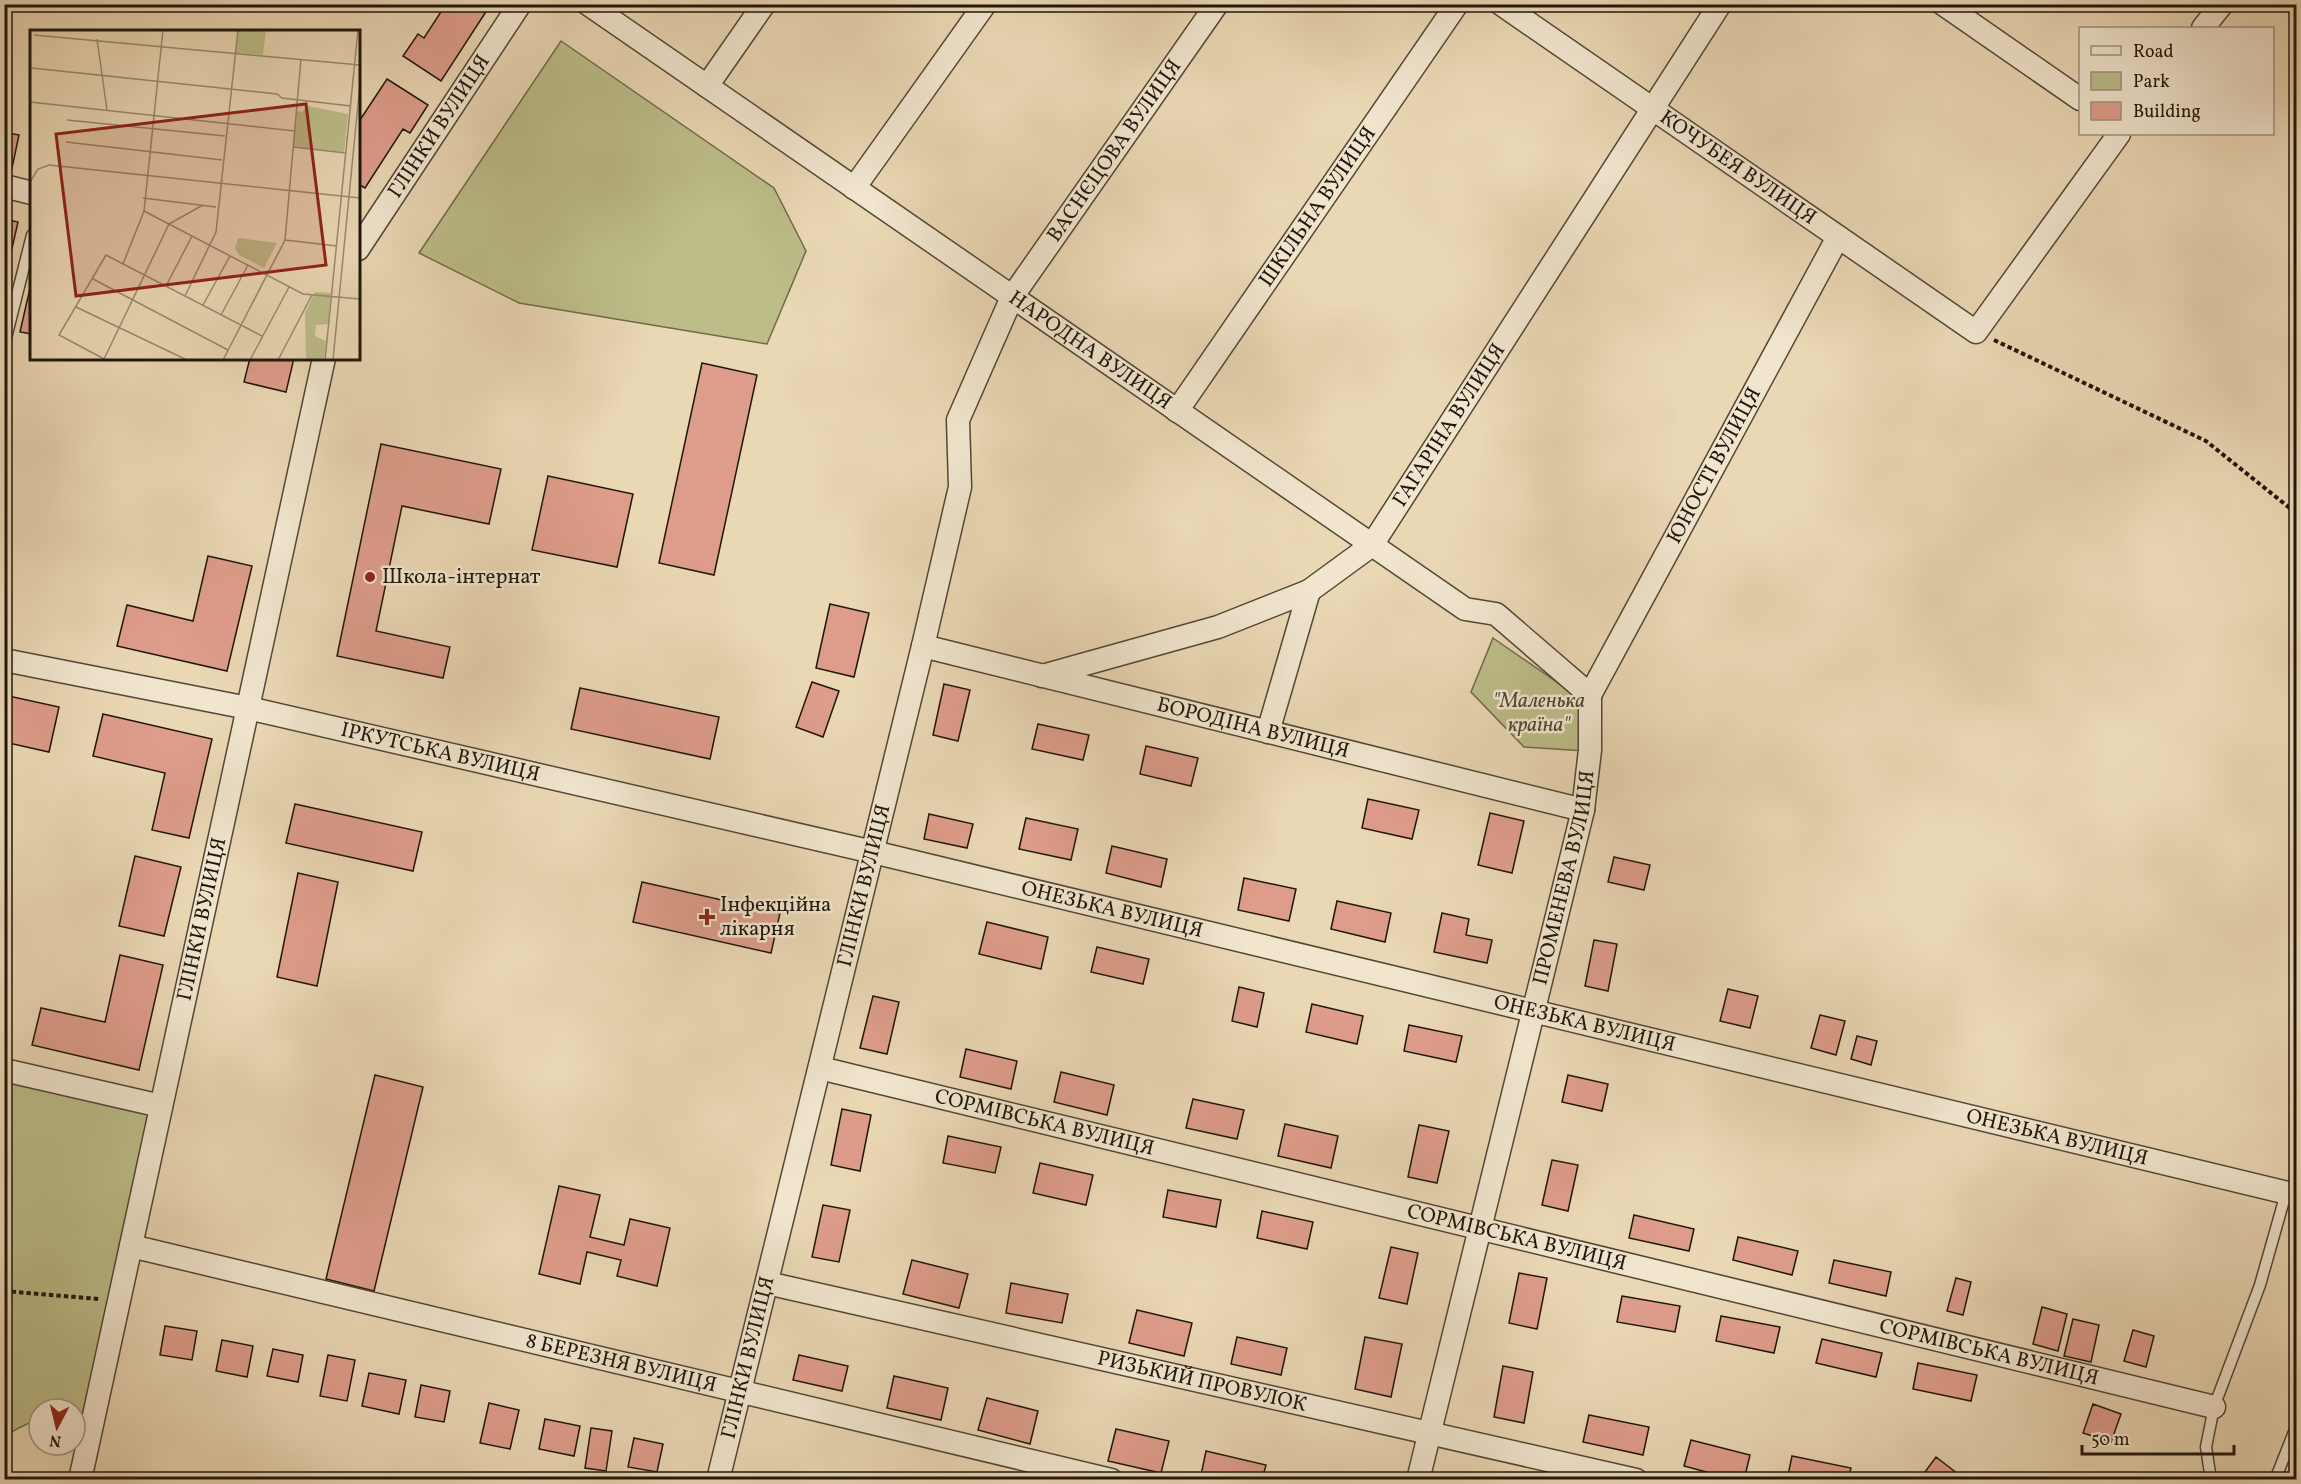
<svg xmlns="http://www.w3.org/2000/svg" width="2301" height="1484" viewBox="0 0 2301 1484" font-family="Vollkorn,serif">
	<rect width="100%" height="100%" fill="#ead7b4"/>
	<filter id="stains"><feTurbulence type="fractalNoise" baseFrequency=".00333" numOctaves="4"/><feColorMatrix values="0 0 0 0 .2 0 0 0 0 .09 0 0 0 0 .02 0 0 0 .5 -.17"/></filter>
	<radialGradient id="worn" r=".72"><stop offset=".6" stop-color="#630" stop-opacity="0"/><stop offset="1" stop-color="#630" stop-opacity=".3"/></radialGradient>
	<path fill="#bcbd89" stroke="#6e6a4a" stroke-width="1.5" d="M561 41 774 188 806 251 767 344 519 303 419 253Z
		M1493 638 1584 701 1585 751 1524 747 1471 692Z
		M5 1070 159 1107 90 1431 75 1426V1409H39V1418L11 1432 5 1441Z"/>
	<path fill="#de9d8b" stroke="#1f170c" stroke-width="1.5" d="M446 4H491L441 81 403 56 418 34 424 38Z
		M387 79 428 105 410 133 403 129 365 188 358 184V123Z
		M4 132 19 135 11 173 4 172Z
		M4 219 18 222 8 266 4 265Z
		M30 288H32V334L20 332Z
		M250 358H294L286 392 244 382Z
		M702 363 757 375 714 575 659 563Z
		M381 444 501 469 489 524 402 506 376 631 450 647 443 678 337 656Z
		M548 476 633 494 617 567 532 550Z
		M208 556 252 566 227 671 117 646 127 605 193 621Z
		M830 604 869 613 854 677 816 668Z
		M812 682 839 691 823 737 796 727Z
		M944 684 970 690 958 741 933 735Z
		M580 688 719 717 710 759 571 729Z
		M4 695 59 707 49 752 4 742Z
		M103 714 212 739 189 838 152 830 165 773 93 756Z
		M1038 724 1089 735 1083 760 1032 749Z
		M1146 746 1198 758 1191 786 1140 774Z
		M1368 799 1419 810 1412 839 1362 828Z
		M295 804 422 832 413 871 286 843Z
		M1490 813 1524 821 1512 873 1478 865Z
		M929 814 973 824 967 848 924 839Z
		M1026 818 1078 829 1071 860 1019 849Z
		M1112 846 1167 859 1161 887 1106 873Z
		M135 856 181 867 164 936 119 926Z
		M1614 857 1650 865 1644 890 1608 882Z
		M298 873 338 882 317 986 277 977Z
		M1244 878 1296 889 1289 921 1238 910Z
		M642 882 780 913 771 953 633 922Z
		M1337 901 1391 913 1385 942 1331 929Z
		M1442 913 1469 919 1466 935 1492 940 1487 963 1434 952Z
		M987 922 1048 937 1041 969 979 954Z
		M1594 940 1617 944 1608 991 1585 986Z
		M1097 947 1149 959 1143 984 1091 972Z
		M120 955 163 965 139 1070 32 1045 41 1008 105 1022Z
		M1239 987 1264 993 1257 1027 1232 1021Z
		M1728 989 1758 996 1750 1028 1720 1021Z
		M873 996 899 1002 887 1054 860 1048Z
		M1312 1004 1363 1016 1357 1044 1306 1032Z
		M1820 1015 1845 1021 1836 1055 1811 1048Z
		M1409 1025 1462 1036 1456 1062 1404 1051Z
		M1857 1036 1877 1041 1871 1065 1851 1059Z
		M966 1049 1017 1061 1011 1089 960 1077Z
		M1061 1072 1114 1085 1107 1115 1054 1102Z
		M375 1075 423 1087 374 1291 326 1279Z
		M1568 1075 1608 1084 1602 1111 1562 1102Z
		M1193 1099 1244 1110 1237 1139 1186 1128Z
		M842 1109 871 1115 860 1171 831 1165Z
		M1285 1124 1338 1136 1331 1168 1278 1156Z
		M1419 1125 1449 1131 1437 1183 1408 1177Z
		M948 1136 1001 1147 995 1173 943 1163Z
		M1552 1160 1578 1165 1568 1211 1542 1205Z
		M1040 1163 1093 1175 1086 1205 1033 1193Z
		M559 1186 600 1195 590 1237 624 1245 630 1219 670 1228 657 1286 617 1276 621 1260 587 1252 580 1284 539 1274Z
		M1168 1190 1221 1200 1216 1227 1163 1217Z
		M823 1205 850 1210 839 1262 812 1257Z
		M1262 1211 1313 1222 1307 1249 1257 1238Z
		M1634 1215 1694 1229 1689 1251 1629 1238Z
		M1738 1237 1798 1251 1792 1275 1733 1260Z
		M1391 1247 1418 1253 1407 1304 1379 1298Z
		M912 1260 968 1274 959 1308 903 1294Z
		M1834 1260 1891 1272 1886 1296 1829 1283Z
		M1519 1273 1547 1278 1537 1329 1509 1323Z
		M1956 1278 1971 1282 1963 1315 1947 1311Z
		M1011 1283 1068 1294 1062 1323 1006 1313Z
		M1622 1296 1680 1306 1675 1332 1617 1322Z
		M2042 1307 2067 1314 2058 1351 2033 1344Z
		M1137 1310 1192 1323 1184 1356 1129 1343Z
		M1721 1316 1780 1327 1774 1353 1716 1341Z
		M2073 1319 2099 1325 2091 1362 2064 1356Z
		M165 1326 197 1331 192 1360 160 1355Z
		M2133 1330 2154 1336 2146 1367 2124 1361Z
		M1237 1337 1287 1348 1281 1375 1231 1364Z
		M1365 1337 1402 1344 1391 1397 1355 1389Z
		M1822 1339 1882 1353 1876 1377 1816 1363Z
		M222 1340 253 1346 247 1377 216 1371Z
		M273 1349 303 1355 298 1382 267 1376Z
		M328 1355 355 1360 347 1401 320 1396Z
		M799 1355 848 1366 842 1391 793 1380Z
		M1918 1363 1977 1375 1971 1401 1913 1389Z
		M1503 1366 1533 1372 1524 1423 1494 1417Z
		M369 1373 406 1380 399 1414 362 1406Z
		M894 1376 948 1388 941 1420 887 1408Z
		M421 1385 450 1391 444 1422 415 1417Z
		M987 1398 1038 1411 1030 1444 978 1430Z
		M489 1403 519 1410 510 1449 480 1443Z
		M2093 1404 2121 1414 2111 1442 2083 1433Z
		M1589 1415 1649 1427 1643 1455 1583 1442Z
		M545 1419 580 1426 574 1456 539 1449Z
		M591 1428 612 1431 606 1471 585 1468Z
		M1116 1429 1169 1441 1161 1473 1108 1461Z
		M634 1438 663 1444 657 1472 628 1467Z
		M1691 1440 1750 1455 1744 1480H1736L1684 1466Z
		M1206 1451 1266 1465 1262 1480H1200Z
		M1792 1456 1851 1468 1848 1480H1787Z
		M1936 1457 1962 1477 1961 1480H1919Z
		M1299 1473 1329 1480H1298Z"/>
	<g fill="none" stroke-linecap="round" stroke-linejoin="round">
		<g stroke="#524736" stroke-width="13">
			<path id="service" d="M4 346 32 235
				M2211 1480 2206 1447 2214 1407 2260 1285 2286 1193
				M2275 1480 2296 1427"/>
		</g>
		<g stroke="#524736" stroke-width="25">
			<g id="minor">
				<path id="s1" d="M588 4 1465 609 1496 614 1590 695"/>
				<path id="s2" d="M1501 4 1976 332 2119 134"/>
				<path d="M1943 4 2080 99"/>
				<path d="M2203 28 2222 4"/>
				<path d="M707 86 764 4"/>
				<path d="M4 186 32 193"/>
				<path d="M854 188 985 4"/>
				<path id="s3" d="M358 249 520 4"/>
				<path id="s4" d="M1177 411 1457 4"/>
				<path id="s5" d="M923 646 1583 810"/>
				<path id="s6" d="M4 660 248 708 873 852 2296 1195"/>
				<path id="s7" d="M1042 676 1218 627 1309 591 1372 545 1720 4"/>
				<path id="s8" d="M1590 695 1838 237"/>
				<path d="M1268 732 1309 591"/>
				<path id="s9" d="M820 1068 2214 1407"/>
				<path d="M4 1070 161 1106"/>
				<path id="s10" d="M131 1246 1111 1480"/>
				<path id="s11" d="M767 1283 1636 1480"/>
				<path id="s12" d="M80 1480 324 358"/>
				<path id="s13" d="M718 1480 923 646 960 487 958 420 1012 297 1217 4"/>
				<path id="s14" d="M1418 1480 1583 810 1590 750V695"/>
			</g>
		</g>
		<path stroke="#1f170c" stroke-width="4" stroke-dasharray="4.5 3" stroke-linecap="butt" d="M1994 340 2206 441 2296 513
			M4 1291 99 1299"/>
		<use href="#service" stroke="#f1e5ce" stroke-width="10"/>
		<use href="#minor" stroke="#f1e5ce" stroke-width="22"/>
	</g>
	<g fill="#8f2418" stroke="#f1e5ce" stroke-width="2">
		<circle cx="370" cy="577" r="6"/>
		<path d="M704 908h6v6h6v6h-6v6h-6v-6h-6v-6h6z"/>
	</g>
	<g text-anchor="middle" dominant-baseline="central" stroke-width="5" stroke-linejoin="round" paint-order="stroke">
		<g font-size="21" fill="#1f170c" stroke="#f1e5ce">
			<text stroke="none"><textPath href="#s3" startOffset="147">ГЛІНКИ ВУЛИЦЯ</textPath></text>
			<text stroke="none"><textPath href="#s13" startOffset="1402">ВАСНЄЦОВА ВУЛИЦЯ</textPath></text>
			<text stroke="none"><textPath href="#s2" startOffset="288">КОЧУБЕЯ ВУЛИЦЯ</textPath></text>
			<text stroke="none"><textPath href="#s4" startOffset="248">ШКІЛЬНА ВУЛИЦЯ</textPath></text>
			<text stroke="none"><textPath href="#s1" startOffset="610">НАРОДНА ВУЛИЦЯ</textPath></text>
			<text stroke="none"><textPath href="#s7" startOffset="501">ГАГАРІНА ВУЛИЦЯ</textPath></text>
			<text stroke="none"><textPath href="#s8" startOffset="261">ЮНОСТІ ВУЛИЦЯ</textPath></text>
			<text stroke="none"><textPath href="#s5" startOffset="340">БОРОДІНА ВУЛИЦЯ</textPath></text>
			<text stroke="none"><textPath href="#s6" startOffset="446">ІРКУТСЬКА ВУЛИЦЯ</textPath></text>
			<text stroke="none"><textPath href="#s14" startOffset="620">ПРОМЕНЕВА ВУЛИЦЯ</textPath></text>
			<text stroke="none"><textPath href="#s13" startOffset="612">ГЛІНКИ ВУЛИЦЯ</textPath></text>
			<text stroke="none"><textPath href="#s6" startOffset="1136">ОНЕЗЬКА ВУЛИЦЯ</textPath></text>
			<text stroke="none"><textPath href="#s12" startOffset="574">ГЛІНКИ ВУЛИЦЯ</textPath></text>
			<text stroke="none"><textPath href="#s6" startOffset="1622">ОНЕЗЬКА ВУЛИЦЯ</textPath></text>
			<text stroke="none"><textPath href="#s9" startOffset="231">СОРМІВСЬКА ВУЛИЦЯ</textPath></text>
			<text stroke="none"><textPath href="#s6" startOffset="2108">ОНЕЗЬКА ВУЛИЦЯ</textPath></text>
			<text stroke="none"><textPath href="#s9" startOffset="717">СОРМІВСЬКА ВУЛИЦЯ</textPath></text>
			<text stroke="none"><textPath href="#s9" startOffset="1203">СОРМІВСЬКА ВУЛИЦЯ</textPath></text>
			<text stroke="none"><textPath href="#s13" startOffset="126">ГЛІНКИ ВУЛИЦЯ</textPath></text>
			<text stroke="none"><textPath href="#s10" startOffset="504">8 БЕРЕЗНЯ ВУЛИЦЯ</textPath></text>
			<text stroke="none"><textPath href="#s11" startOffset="446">РИЗЬКИЙ ПРОВУЛОК</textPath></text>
		</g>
		<g font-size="21" fill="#1f170c" stroke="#f1e5ce" text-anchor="start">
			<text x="382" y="577">Школа-інтернат</text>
			<text x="720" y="905">Інфекційна<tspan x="720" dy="24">лікарня</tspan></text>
		</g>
		<g font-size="21" font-style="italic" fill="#4e4932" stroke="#f1e5ce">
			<text x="1539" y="701">"Маленька<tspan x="1539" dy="24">країна"</tspan></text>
		</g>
	</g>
	<g transform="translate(30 30)">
		<rect width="330" height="330" fill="#ead7b4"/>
		<path d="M208 0H236L233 25 205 23ZM278 76 318 84 314 122 263 117 267 81 272 82ZM208 208 247 213 234 238 209 225 205 218ZM285 262 301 263 298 294 286 295 285 306 296 311 294 330H276L275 283Z" fill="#bcbd89"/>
		<path fill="none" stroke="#998a71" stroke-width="1.5" d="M4 5 330 35M67 9 77 80M2 38 247 64 252 68 321 76M0 72 265 101M37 90 195 106M36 112 192 130M263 117 316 123M0 152 8 139 19 135 330 168M113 168 186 177M114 181 273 264 330 269M255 210 307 216M93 234 114 181 133 0M63 249 198 320M136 256 162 206M155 266 186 202 208 0M173 275 200 226M46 277 157 330M191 285 218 235M74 329 139 194 173 175M76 330 29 305 76 225 232 306M193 330 255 210 271 29M220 330 259 257M248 330 282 265M295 330 328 0M303 330 330 54"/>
		<path fill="#8f2418" fill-opacity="0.15" stroke="#8f2418" stroke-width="3" d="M276 74 296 235 46 266 26 104Z"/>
		<rect width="330" height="330" fill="none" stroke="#1f170c" stroke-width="3"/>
	</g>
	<rect width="2301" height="1484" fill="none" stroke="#ead7b4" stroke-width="24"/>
	<rect x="6" y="6" width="2289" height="1472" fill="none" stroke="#1f170c" stroke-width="3"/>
	<rect x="12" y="12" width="2277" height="1460" fill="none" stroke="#1f170c" stroke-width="1.5"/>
	<rect x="2079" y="27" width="195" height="108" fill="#f1e5ce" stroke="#9d9380" stroke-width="1.5"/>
	<rect x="2091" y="46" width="30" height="9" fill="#f1e5ce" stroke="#9d9380" stroke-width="1.5"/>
	<text x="2133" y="57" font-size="18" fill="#1f170c">Road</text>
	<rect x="2091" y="72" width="30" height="18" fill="#bcbd89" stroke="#9d9380" stroke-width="1.5"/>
	<text x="2133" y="87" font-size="18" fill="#1f170c">Park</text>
	<rect x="2091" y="102" width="30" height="18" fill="#de9d8b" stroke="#9d9380" stroke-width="1.5"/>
	<text x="2133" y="117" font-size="18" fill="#1f170c">Building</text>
	<g transform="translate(57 1427) rotate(187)"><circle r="28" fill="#f1e5ce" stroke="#9d9380" stroke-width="1.5"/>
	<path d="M0-4.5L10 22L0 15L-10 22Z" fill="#8f2418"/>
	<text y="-9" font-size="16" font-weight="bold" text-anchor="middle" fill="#1f170c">N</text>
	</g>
	<path d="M2082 1445v9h152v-9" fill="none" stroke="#1f170c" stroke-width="3"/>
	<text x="2091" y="1445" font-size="18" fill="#1f170c" stroke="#f1e5ce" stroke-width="4.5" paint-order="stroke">50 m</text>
	<rect width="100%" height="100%" filter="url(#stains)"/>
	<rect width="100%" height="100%" fill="url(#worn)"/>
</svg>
